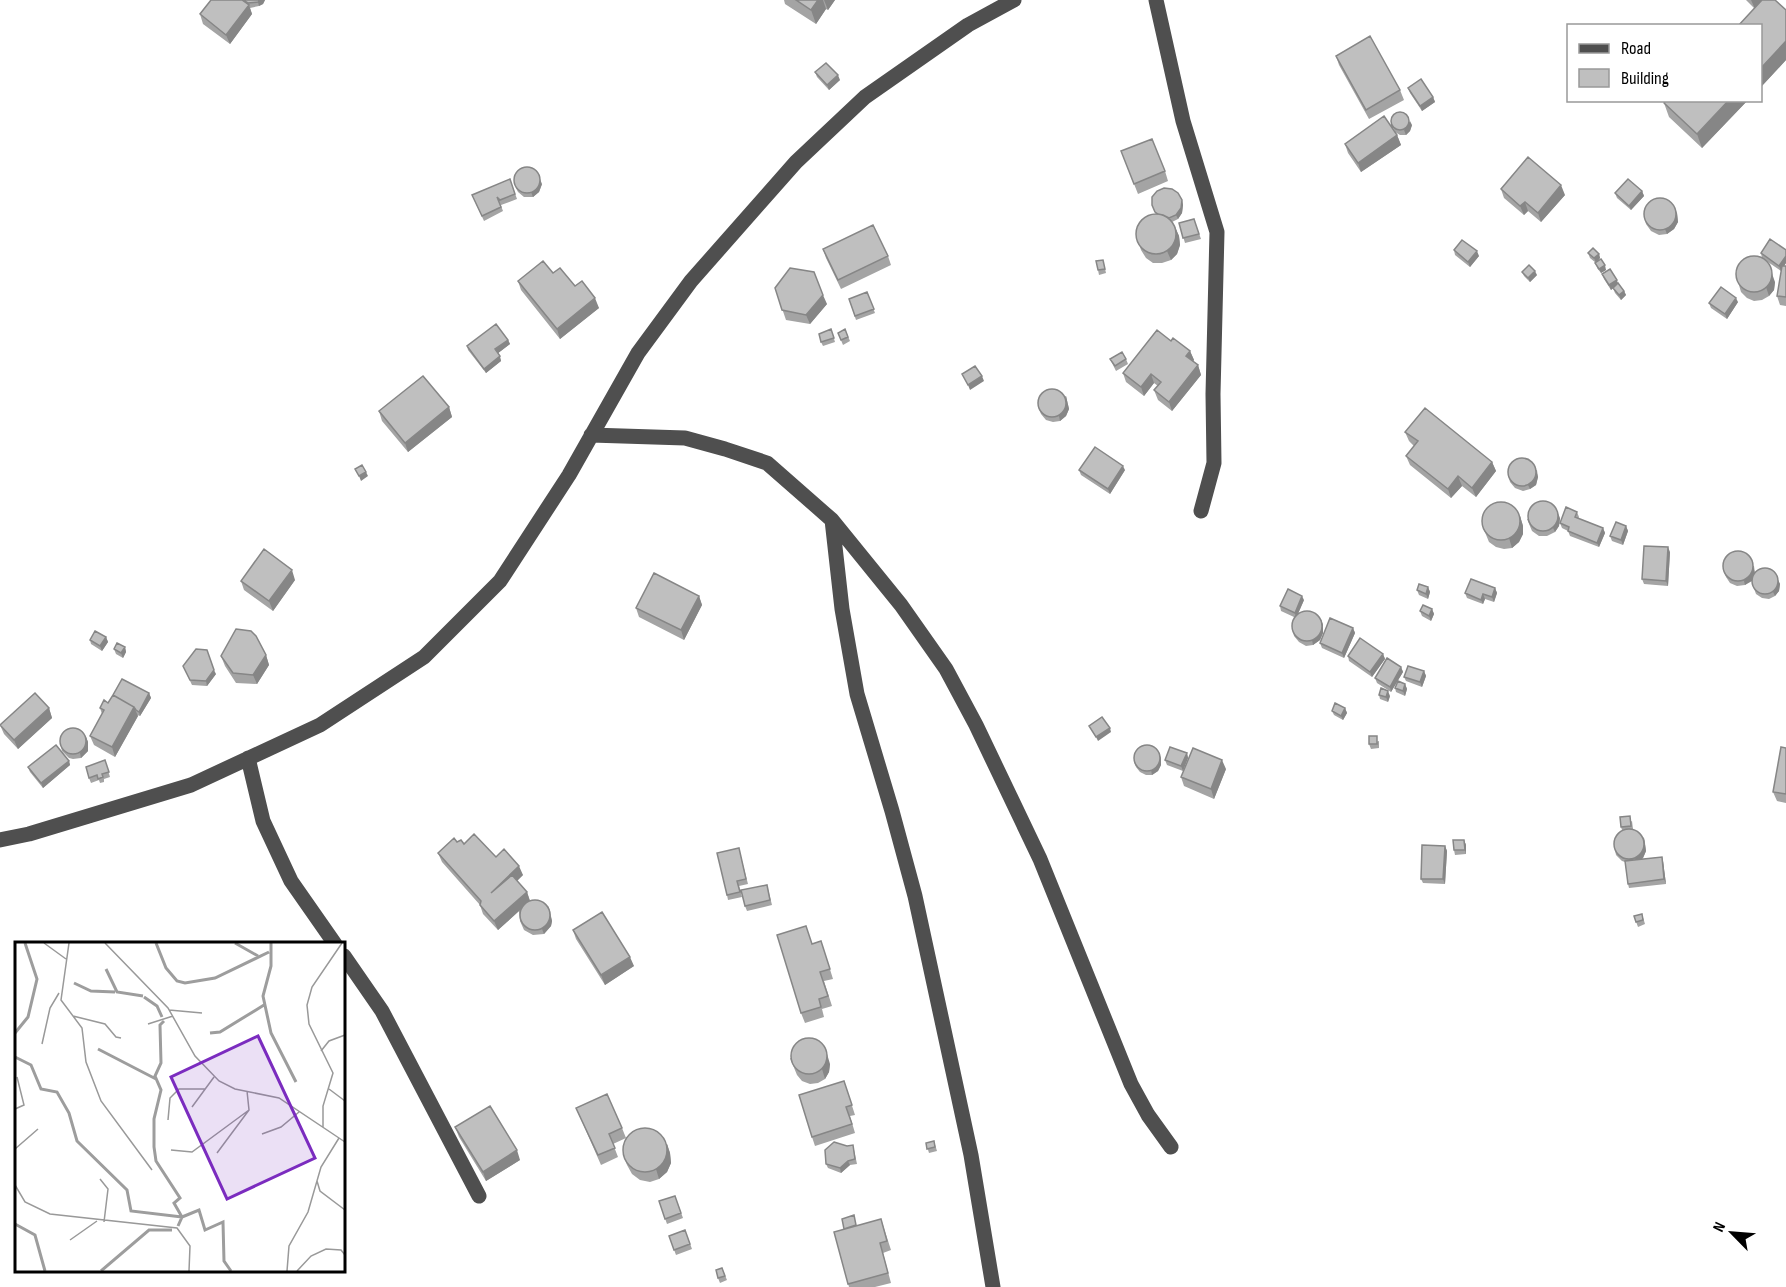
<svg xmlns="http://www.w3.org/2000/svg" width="1786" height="1287" viewBox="0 0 1786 1287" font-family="'Sofia Sans Condensed',sans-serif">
	<rect width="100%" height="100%" fill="#fff"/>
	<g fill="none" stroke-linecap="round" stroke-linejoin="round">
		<path stroke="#4f4f4f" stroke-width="15" d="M1156 0 1183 121 1217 232 1213 394 1214 463 1201 511
			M591 435 685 438 725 449 767 463 832 520 901 605 946 669 976 725 1040 859 1131 1084 1148 1115 1171 1147
			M832 520 842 609 857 694 892 811 915 896 971 1155 993 1287
			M248 758 263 821 291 881 335 944
			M0 840 29 834 191 785 320 725 424 657 500 581 569 475 638 353 691 281 796 162 865 97 968 25 1014 0
			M344 956 382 1011 479 1196"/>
	</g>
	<path fill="#a4a4a4" d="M211 0H265L263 4 259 6 250 8 252 14 230 44 203 24 200 14Z
		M784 0H835L828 10 826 9 816 24 785 4Z
		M1746 0H1775L1786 10V60L1761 87 1754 8Z
		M1336 56 1400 90 1404 100 1369 119 1339 65Z
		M815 72 840 80 829 90 817 77Z
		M1408 88 1433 97 1435 102 1422 111 1410 93Z
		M1748 100 1702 148 1669 117 1664 103Z
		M1391 122 1412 125 1410 131 1406 135H1400L1395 132Z
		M1397 135 1401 145 1361 172 1348 153 1345 144Z
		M1121 151 1165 171 1168 181 1138 194Z
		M510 179 517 199 501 205 500 203 503 211 484 221 472 195Z
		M542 184 539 192 533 197H524L518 192 516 188Z
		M1501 189 1565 195 1541 222 1528 211 1524 215 1504 198Z
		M1642 191 1644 196 1631 210 1617 198 1615 193Z
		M1182 200 1183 205 1182 213 1178 219 1172 222 1175 227 1179 236 1180 245 1177 254 1171 260 1162 263H1153L1146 258 1141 250 1138 241 1156 214 1152 205Z
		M1677 213 1678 222 1674 229 1667 234 1659 235 1651 231 1646 224 1645 219Z
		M1194 219 1201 239 1185 243 1179 223Z
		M823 249 888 256 891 265 841 289 826 258Z
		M1454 250 1479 256 1470 267 1455 255Z
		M1786 250V263L1784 266H1786V306L1780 305 1777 296 1782 270 1781 271 1762 258 1761 253Z
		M1588 253 1599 254 1600 258 1597 262 1606 270 1601 273 1597 268 1596 263 1590 258Z
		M1103 260 1106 273 1099 275 1098 270Z
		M1522 272 1537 275 1530 282 1524 276Z
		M1602 274 1618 283 1624 291 1626 295 1621 300 1615 293 1613 288 1611 290 1604 279Z
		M1736 275 1775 282 1774 290 1769 296 1762 300 1754 301 1747 298 1741 292Z
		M518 281 575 286 599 308 560 339 521 290Z
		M775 288 827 304 810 324 786 320Z
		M867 292 875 313 856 320 849 299Z
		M1738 302 1727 319 1711 308 1709 303Z
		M831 329 835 342 823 346 821 342Z
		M845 329 850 341 843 345 838 333Z
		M508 340 510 344 498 353 501 361 486 373 468 350 467 346Z
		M1171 341 1190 351 1194 360 1193 361 1198 365 1201 375 1172 411 1158 400 1154 390 1158 386 1154 383 1144 396 1126 382 1123 373Z
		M1110 359H1126L1128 364 1116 371Z
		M1066 396 1069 409 1066 416 1060 421 1053 422 1046 420 1041 414 1039 409Z
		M449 407 452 417 408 452 382 421 379 411Z
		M1405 432 1492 462 1496 471 1476 497 1462 486 1451 498 1410 465 1406 456 1414 446 1409 441Z
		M1079 470H1125L1110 494 1081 475Z
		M1537 470 1538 477 1536 485 1530 489 1523 491 1515 488 1510 482 1509 478Z
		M1577 512 1579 517 1578 519 1603 528 1605 533 1599 547 1570 536 1568 531 1562 528 1560 523Z
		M1520 516 1523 526V534L1519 542 1512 548 1504 549 1496 547 1489 542 1482 525Z
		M1560 518 1559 526 1555 532 1547 536H1539L1532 531 1527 519Z
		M1626 526 1628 531 1623 545 1612 541 1610 536Z
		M1670 552 1668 586 1644 584 1642 579Z
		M1754 566 1755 573 1778 580 1780 584 1779 591 1775 596 1769 599 1762 598 1756 594 1752 583V579L1745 585 1737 586 1730 583 1726 577 1724 572Z
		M295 580 273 611 244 590 241 581Z
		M1428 587 1430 592 1428 599 1419 595 1417 590Z
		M1495 588 1497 593 1494 602 1485 599 1483 604 1467 598 1465 593Z
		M699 596 702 605 684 640 639 617 636 608Z
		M1304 600 1298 614 1321 620 1323 625V633L1320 640 1313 645 1306 646 1299 642 1294 636 1293 631 1294 617 1281 611 1280 606Z
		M1432 609 1434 614 1431 621 1422 616 1420 611Z
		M1353 628 1355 633 1344 658 1322 648 1320 643Z
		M106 637 108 642 102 651 91 644 90 640Z
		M125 647 126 652 123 658 116 654 114 649Z
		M1383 654 1385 659 1372 677 1349 661 1348 656Z
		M266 655 269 665 257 684 236 683 225 666 221 656Z
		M183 666 216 674 207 686 192 685Z
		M1401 667 1403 672 1391 692 1377 683 1375 678Z
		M1424 671 1426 676 1422 687 1406 681 1404 677Z
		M1405 684 1407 689 1405 696 1396 692 1395 688Z
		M149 693 151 698 140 716 137 715 138 716 115 757 94 745 90 736 102 714 100 708 108 703Z
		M1379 695 1390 696 1388 702 1380 699Z
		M49 708 52 718 18 749 4 734 0 725Z
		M1345 708 1347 713 1343 720 1334 715 1332 711Z
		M86 737 88 742V751L81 758 73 759 69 758 62 751 61 746Z
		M1379 741V748L1371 749 1369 744Z
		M1786 748V803L1777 801 1773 792Z
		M1187 753 1188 758 1183 771 1167 765 1165 760Z
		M1161 758V765L1158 771 1152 775H1146L1140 772 1136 767 1134 762Z
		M105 760 110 777 104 779V782L100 783 99 780 91 783 89 778Z
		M69 761 70 765 43 788 30 772 28 767Z
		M1226 769 1214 799 1184 786 1181 777Z
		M1632 821 1633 829 1644 838 1645 843 1646 851 1643 858 1642 859 1662 857 1663 861 1666 884 1629 888 1628 884 1625 862 1622 861 1616 855 1615 850 1622 830 1621 827Z
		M1464 840 1466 845V854L1455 855 1454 850Z
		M457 842 464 844 496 857 523 875 517 881 527 892 530 901 548 906 550 911 552 921 551 926 544 934 533 935 524 930 520 921 519 911 498 930 483 914 480 905 442 862 438 853Z
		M1445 846 1447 851 1445 884 1423 883 1421 879Z
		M740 853 748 884 739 886 742 897 728 900 727 895Z
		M768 889 772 905 747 911 745 906Z
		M1642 914 1645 924 1638 927 1634 916Z
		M573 930 634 966 605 985 576 939Z
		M812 943 824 950 833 979 824 981 832 1006 822 1009 824 1017 805 1023 801 1013Z
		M790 1058 830 1064 829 1072 825 1079 818 1083 810 1084 802 1081 797 1075Z
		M844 1081 855 1115 850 1116 855 1133 815 1146 812 1137Z
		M576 1108 622 1128 626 1138 613 1144 618 1157 601 1165Z
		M455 1127 520 1160 486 1181 459 1137Z
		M934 1141 937 1151 929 1153 926 1143Z
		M667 1144 670 1153 671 1163 667 1172 659 1179 650 1182 640 1180 632 1174 627 1165 624 1156Z
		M853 1145 857 1164 850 1165 841 1173 828 1168 826 1164 847 1146Z
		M675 1196 683 1218 667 1224 659 1201Z
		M881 1219 891 1250 883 1253 891 1283 875 1287H849L834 1232Z
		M685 1230 692 1249 676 1255 669 1236Z
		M722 1268 727 1280 720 1283 718 1278Z"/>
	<path fill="#868686" d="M260 0H265L263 4 259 6 258 2Z
		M818 0H823L826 9 816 24 811 10Z
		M824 0H835L828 10Z
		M1751 0H1764L1755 9Z
		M249 5 252 14 230 44 226 35Z
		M1786 41V60L1761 87V68Z
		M838 75 840 80 829 90 827 85Z
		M1433 97 1435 102 1422 111 1420 106Z
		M1729 100H1748L1702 148 1697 134Z
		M1410 121 1412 125 1410 131 1406 135 1404 130Z
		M1397 135 1401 145 1361 172 1358 163Z
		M540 179 542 184 539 192 533 197 531 192Z
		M1561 185 1565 195 1541 222 1538 213Z
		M1642 191 1644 196 1631 210 1629 206Z
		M1182 200 1183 205 1182 213 1178 219 1176 215Z
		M1525 202 1528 211 1524 215 1520 206Z
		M1675 209 1677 213 1678 222 1674 229 1667 234 1665 229Z
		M1175 227 1179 236 1180 245 1177 254 1171 260 1167 251Z
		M1477 251 1479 256 1470 267 1468 262Z
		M1599 254 1600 258 1596 263 1594 258Z
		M1786 256V263L1781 271 1779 266Z
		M1605 265 1606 270 1601 273 1599 269Z
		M1769 265 1775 282 1774 290 1769 296 1766 287Z
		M1535 271 1537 275 1530 282 1528 278Z
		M1617 280 1618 284 1611 290 1609 285Z
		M1624 291 1626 295 1621 300 1619 295Z
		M823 295 827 304 810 324 806 315Z
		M595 298 599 308 560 339 557 329Z
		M1736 298 1738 302 1727 319 1725 314Z
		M508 340 510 344 497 354 495 349Z
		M1190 351 1194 360 1190 366 1186 356Z
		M500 356 501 361 486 373 484 369Z
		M1198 365 1201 375 1172 411 1169 402Z
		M1151 374 1154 383 1144 396 1141 387Z
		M982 376 984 381 970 390 968 385Z
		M1066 396 1069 409 1066 416 1060 421 1059 416Z
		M449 407 452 417 408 452 405 443Z
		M1492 462 1496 471 1476 497 1472 488Z
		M1123 466 1125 470 1110 494 1108 489Z
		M1535 466 1538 477 1536 485 1530 489 1528 485Z
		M366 472 368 476 361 481 359 476Z
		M1458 476 1462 486 1451 498 1448 489Z
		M1558 513 1560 518 1559 526 1555 532 1553 528Z
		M1520 516 1523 526V534L1519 542 1512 548 1509 538Z
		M1626 526 1628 531 1623 545 1621 540Z
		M1603 528 1605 533 1599 547 1597 543Z
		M1668 547 1670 552 1668 586 1666 581Z
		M1752 561 1755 574 1752 581 1745 585 1744 581Z
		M292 570 295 580 273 611 269 601Z
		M1778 580 1780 584 1779 591 1775 596 1773 592Z
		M1428 587 1430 592 1428 599 1426 594Z
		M1495 588 1497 593 1494 602 1492 597Z
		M1483 594 1485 599 1483 604 1481 600Z
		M699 596 702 605 684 640 681 630Z
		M1302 596 1304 600 1296 618 1295 613Z
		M1432 609 1434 614 1431 621 1429 616Z
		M1321 620 1323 625V633L1320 640 1313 645 1312 640Z
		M1353 628 1355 633 1344 658 1342 653Z
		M106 637 108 642 102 651 100 646Z
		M125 647 126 652 123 658 121 653Z
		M1383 654 1385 659 1372 677 1370 672Z
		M266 655 269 665 257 684 253 675Z
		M1401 667 1403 672 1391 692 1390 687Z
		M214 670 216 674 207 686 206 681Z
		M1424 671 1426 676 1422 687 1420 682Z
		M1405 684 1407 689 1405 696 1403 691Z
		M1388 691 1390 696 1388 702 1386 697Z
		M149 693 151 698 140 716 139 712Z
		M134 707 138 716 115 757 112 747Z
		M49 708 52 718 18 749 14 740Z
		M1345 708 1347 713 1343 720 1341 716Z
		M1110 728 1111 732 1098 741 1096 737Z
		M86 737 88 742V751L81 758 80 753Z
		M1159 753 1161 758V765L1158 771 1152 775 1151 770Z
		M1187 753 1188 758 1183 771 1181 766Z
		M1222 760 1226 769 1214 799 1211 789Z
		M69 761 70 765 43 788 41 783Z
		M1644 838 1646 851 1643 858 1637 863 1635 858Z
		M1464 840 1466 845V854L1465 850Z
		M1445 846 1447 851 1445 884 1443 879Z
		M1662 857 1663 861 1666 884 1664 879Z
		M519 866 523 875 495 902 491 893Z
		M527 892 530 901 498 930 494 921Z
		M548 906 552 921 551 926 544 934 542 929Z
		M630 957 634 966 605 985 601 975Z
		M825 1047 830 1064 829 1072 825 1079 822 1069Z
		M667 1144 670 1153 671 1163 667 1172 659 1179 656 1169Z
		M517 1150 520 1160 486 1181 483 1172Z
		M848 1161 850 1165 841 1173 840 1168Z"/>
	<path fill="#bfbfbf" stroke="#868686" stroke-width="1.5" d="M211 0H242L249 5 226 35 200 14Z
		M243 0H260L258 2 248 3Z
		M796 0H818L811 10Z
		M1762 0H1775L1786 10V41L1761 68V26H1738Z
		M1370 36 1400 90 1366 110 1336 56Z
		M826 63 838 75 827 85 815 72Z
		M1421 79 1433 97 1420 106 1408 88Z
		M1666 100H1729L1697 134 1664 103Z
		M1391 121a9 9 0 1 1 18 0a9 9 0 1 1-18 0Z
		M1384 116 1397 135 1358 163 1345 144Z
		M1152 139 1165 171 1134 184 1121 151Z
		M1528 157 1561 185 1538 213 1525 202 1520 206 1501 189Z
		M514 180a13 13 0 1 1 26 0a13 13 0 1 1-26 0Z
		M510 179 515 194 500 200 497 197 501 207 482 216 472 195Z
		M1628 179 1642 191 1629 206 1615 193Z
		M1164 188 1172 189 1178 193 1182 200 1181 208 1176 215 1169 218 1163 215 1158 214 1155 212 1152 205V197L1157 191Z
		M1644 214a16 16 0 1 1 32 0a16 16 0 1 1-32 0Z
		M1136 234a20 20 0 1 1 40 0a20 20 0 1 1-40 0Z
		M1194 219 1199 234 1183 238 1179 223Z
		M873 225 888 256 838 280 823 249Z
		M1770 239 1786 250V256L1779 266 1761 253Z
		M1462 240 1477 251 1468 262 1454 250Z
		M1593 248 1599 254 1594 258 1588 253Z
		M1736 274a18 18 0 1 1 36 0a18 18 0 1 1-36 0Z
		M1601 259 1605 265 1599 269 1595 263Z
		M1103 260 1105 269 1098 270 1096 261Z
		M543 261 553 273 560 268 575 286 582 281 595 298 557 329 518 281Z
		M1529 265 1535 271 1528 278 1522 272Z
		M1782 266H1786V297L1777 296Z
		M790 268 814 272 823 295 806 315 782 310 775 288Z
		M1610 269 1617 280 1609 285 1602 274Z
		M1618 283 1624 291 1619 295 1613 288Z
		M1721 287 1736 298 1725 314 1709 303Z
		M867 292 874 309 855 316 849 299Z
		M496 324 508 340 495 349 500 356 484 369 467 346Z
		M831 329 834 338 821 342 819 334Z
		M845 329 848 337 841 340 838 333Z
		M1157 330 1171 341 1173 338 1190 351 1186 356 1198 365 1169 402 1154 390 1161 382 1151 374 1141 387 1123 373Z
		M1122 352 1126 359 1115 366 1110 359Z
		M975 366 982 376 968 385 962 374Z
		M423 376 449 407 405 443 379 411Z
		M1038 403a14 14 0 1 1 28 0a14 14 0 1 1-28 0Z
		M1425 408 1492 462 1472 488 1458 476 1448 489 1406 456 1418 441 1405 432Z
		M1095 447 1123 466 1108 489 1079 470Z
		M1508 472a14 14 0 1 1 28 0a14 14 0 1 1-28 0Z
		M362 465 366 472 359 476 355 469Z
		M1528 516a15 15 0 1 1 30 0a15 15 0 1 1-30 0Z
		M1482 521a19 19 0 1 1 38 0a19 19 0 1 1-38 0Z
		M1566 507 1577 512 1575 517 1603 528 1597 543 1568 531 1569 527 1560 523Z
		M1616 522 1626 526 1621 540 1610 536Z
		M1644 546 1668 547 1666 581 1642 579Z
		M264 549 292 570 269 601 241 581Z
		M1723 566a15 15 0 1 1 30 0a15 15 0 1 1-30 0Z
		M1752 581a13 13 0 1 1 26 0a13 13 0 1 1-26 0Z
		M654 573 699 596 681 630 636 608Z
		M1471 579 1495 588 1492 597 1483 594 1481 600 1465 593Z
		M1419 584 1428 587 1426 594 1417 590Z
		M1288 589 1302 596 1295 613 1280 606Z
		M1423 605 1432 609 1429 616 1420 611Z
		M1292 626a15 15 0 1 1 30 0a15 15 0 1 1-30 0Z
		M1330 618 1353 628 1342 653 1320 643Z
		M236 629 251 631 256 636 266 655 253 675 233 673 221 656Z
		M95 631 106 637 100 646 90 640Z
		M1360 638 1383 654 1370 672 1348 656Z
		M117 643 125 647 121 653 114 649Z
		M196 649 207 650 214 670 206 681 190 680 183 666Z
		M1387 658 1401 667 1390 687 1375 678Z
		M1408 666 1424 671 1420 682 1404 677Z
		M122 679 149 693 139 712 136 710 134 707 113 695Z
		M1398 681 1405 684 1403 691 1395 688Z
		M1381 688 1388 691 1386 697 1379 695Z
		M35 693 49 708 14 740 0 725Z
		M113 695 134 707 112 747 90 736 104 710 100 708 104 700 108 703Z
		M1335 703 1345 708 1341 716 1332 711Z
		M1102 717 1110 728 1096 737 1089 726Z
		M60 741a13 13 0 1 1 26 0a13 13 0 1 1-26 0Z
		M1369 736H1377V744H1369Z
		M56 745 69 761 41 783 28 767Z
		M1134 758a13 13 0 1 1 26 0a13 13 0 1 1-26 0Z
		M1170 747 1187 753 1181 766 1165 760Z
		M1781 747 1786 748V794L1773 792Z
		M1193 748 1222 760 1211 789 1181 777Z
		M105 760 109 772 102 774 103 777 98 779 97 775 89 778 86 767Z
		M1630 816 1631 826 1621 827 1620 817Z
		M1614 844a15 15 0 1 1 30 0a15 15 0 1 1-30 0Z
		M474 834 496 857 504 849 519 866 491 893 512 875 527 892 494 921 480 905 481 901 438 853 454 838 457 842 461 840 464 844Z
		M1453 840H1464L1465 850H1454Z
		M1422 845 1445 846 1443 879H1421Z
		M739 848 746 879 737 881 740 892 727 895 717 853Z
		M1662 857 1664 879 1628 884 1625 861Z
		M767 885 770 900 745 906 741 890Z
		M520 915a15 15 0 1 1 30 0a15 15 0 1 1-30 0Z
		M602 912 630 957 601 975 573 930Z
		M1642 914 1643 920 1636 922 1634 916Z
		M806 926 812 944 821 941 830 969 820 972 828 996 819 999 821 1007 801 1013 777 935Z
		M791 1056a18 18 0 1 1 36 0a18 18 0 1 1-36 0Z
		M844 1081 852 1105 846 1107 852 1124 812 1137 799 1095Z
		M607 1094 622 1128 609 1134 615 1148 598 1155 576 1108Z
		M490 1106 517 1150 483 1172 455 1127Z
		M623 1150a22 22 0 1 1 44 0a22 22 0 1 1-44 0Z
		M934 1141 935 1147 927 1149 926 1143Z
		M834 1142 847 1146 853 1145 855 1159 848 1161 840 1168 826 1164 825 1150Z
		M675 1196 681 1213 665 1219 659 1201Z
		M854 1215 856 1225 844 1229 842 1219Z
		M881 1219 887 1241 880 1243 888 1273 848 1284 834 1232Z
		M685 1230 690 1244 674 1250 669 1236Z
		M722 1268 725 1276 718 1278 716 1270Z"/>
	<g transform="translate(15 942)">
		<rect width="330" height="330" fill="#fff"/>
		<path fill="none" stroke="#9d9d9d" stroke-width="3" d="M141 1 151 26 162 39 170 41 200 36 254 10M220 1 243 14M256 1V24L248 54 256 91 281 140M91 27 102 50 128 54M59 41 76 49 100 50M129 55 142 64 147 75M149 79 145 83 146 121 140 134 146 148 139 177V205L141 219 165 256 159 261 167 275 163 284M0 91 13 75 22 37 10 1M195 91 205 90 249 63M83 107 141 137M0 115 16 123 26 147 42 150 54 171 62 199 112 248 116 269 167 275M167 275 184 268 190 288 208 280 209 319 216 329M0 282 20 293 30 329M86 329 134 288H157"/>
		<path fill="none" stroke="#999" stroke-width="1.5" d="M29 1 51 17M54 1 46 58 67 86 71 120 86 159 137 228M90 1 153 66 180 114 204 139 220 147 264 156 330 200M154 68 187 71M58 74 90 82 101 95 106 96M133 82 158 74M27 102 35 66 44 51M306 109 314 99 330 93M314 147 330 159M177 165 199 135M0 167 9 163 2 135M153 178 155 156 164 147H190M308 185V164L318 131 294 82 292 63 297 45 327 1M247 192 266 185 284 170M0 207 23 187M156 208 177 210 234 168M202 211 234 168 232 149M85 237 93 247 89 280M302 239 305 249 330 268M0 243 10 260 35 272 162 286 175 304 174 329M55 298 82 279M272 329 274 304 293 270 306 225 324 196M282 329 296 314 311 307 326 308 330 313"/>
		<path fill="#7b2cbf" fill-opacity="0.15" stroke="#7b2cbf" stroke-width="3" d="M243 94 300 216 212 257 156 135Z"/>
		<rect width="330" height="330" fill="none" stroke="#000" stroke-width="3"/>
	</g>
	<rect x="1567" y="24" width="195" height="78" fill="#ffffff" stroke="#999999" stroke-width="1.5"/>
	<rect x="1579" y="44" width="30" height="9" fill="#4f4f4f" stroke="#999999" stroke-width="1.5"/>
	<text x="1621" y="54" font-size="18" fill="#000000">Road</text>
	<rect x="1579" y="69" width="30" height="18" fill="#bfbfbf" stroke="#999999" stroke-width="1.5"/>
	<text x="1621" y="84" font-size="18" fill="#000000">Building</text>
	<g transform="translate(1732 1233) rotate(295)" stroke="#ffffff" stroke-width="4.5" paint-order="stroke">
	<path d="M0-4.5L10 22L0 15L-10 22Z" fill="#000000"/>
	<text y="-9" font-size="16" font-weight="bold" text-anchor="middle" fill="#000000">N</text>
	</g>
</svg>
